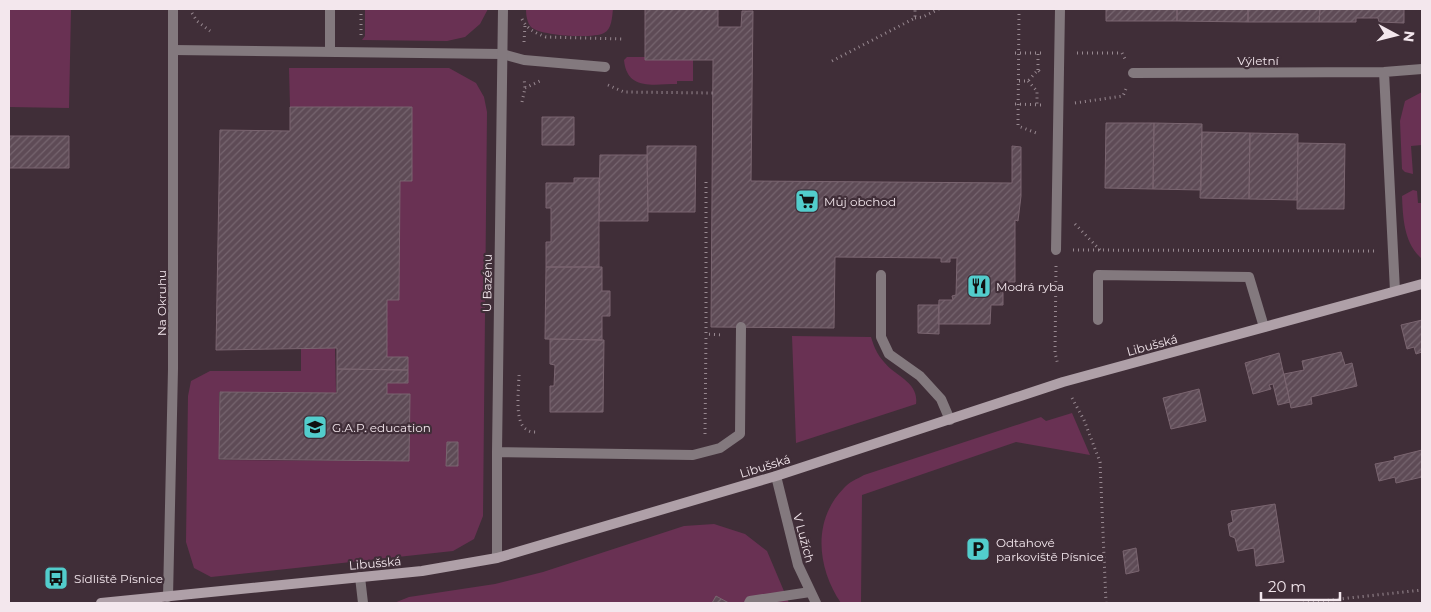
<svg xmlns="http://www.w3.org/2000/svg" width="1431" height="612" viewBox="0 0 1431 612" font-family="Montserrat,sans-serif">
	<defs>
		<pattern id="building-hatch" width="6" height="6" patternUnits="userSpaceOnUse" patternTransform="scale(1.25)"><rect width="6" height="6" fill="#5e4b56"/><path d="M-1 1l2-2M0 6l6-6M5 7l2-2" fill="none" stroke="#76656f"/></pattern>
	</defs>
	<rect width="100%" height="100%" fill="#402e38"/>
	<path fill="#693153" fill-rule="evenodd" d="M9 9H71L69 108 9 107Z
		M365 9H488L480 24 465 37 447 41 362 40 365 36Z
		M526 9H613C612 17 612 29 604 33 593 39 540 36 531 27 527 22 526 15 526 9Z
		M627 57H645V60H693V81H677V84C653 84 627 91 624 60Z
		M289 68H449L476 83 484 97 487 112 483 516 474 539 453 551 211 577 194 568 186 542 188 396 191 381 210 371H301V348H335L336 393 219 392V460L409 461 410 394H386L387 383H408V357H387V300H399L400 181H412V107H290ZM447 443H458V466H446Z
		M1422 92V145L1411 146 1413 174 1405 172 1402 169 1400 121 1405 101Z
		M1413 190 1417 191 1418 203H1422V259C1404 243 1403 219 1402 196Z
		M792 336 871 337C874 347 877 354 884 362 896 377 919 382 916 404L796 443Z
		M1072 413 1090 455 1016 442 862 495 861 603H841C817 568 812 520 844 488 849 482 857 479 864 475L1041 417 1046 421Z
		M714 524 745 534 767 551 789 603H729L716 596 712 603H394L409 597 495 584 543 572 684 526Z"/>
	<path fill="url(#building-hatch)" stroke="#7a6570" d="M645 9H718V27H741L742 11H753L751 181 1012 183V146L1021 147V196L1018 221 1015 220V282H1003V305H991L990 324H938L939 300H953L952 296 956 295 957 258H950V262H941V258L835 257 834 328 711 327 713 60H645Z
		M1106 9H1177V21H1106Z
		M1177 9H1248V22L1177 21Z
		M1248 9H1320L1319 22H1248Z
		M1320 9H1404V23L1379 22 1378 18H1356V22H1319Z
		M290 107H412V181H400L399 300H387V357H408V370L337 369V348L216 350 220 130 290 131Z
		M542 117H574V145H542Z
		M1106 123H1154L1153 189 1105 188Z
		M1154 123 1202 124 1201 190 1153 189Z
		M1202 132 1250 133 1249 199 1200 198Z
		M1250 133 1298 134 1297 200 1249 199Z
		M9 136H69V168H9Z
		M1298 143 1345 144 1344 209H1297Z
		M647 146H696L695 212H648Z
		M600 155H647L648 221H599Z
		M574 178H599V267H546V242H551V208H546V183H574Z
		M546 267H602V291H610V316H602V340L545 339Z
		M918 305H939V334L918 333Z
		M1422 320V352L1416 354 1414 347 1407 349 1401 325Z
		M550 339 604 340 603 412H550V386H554L555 365 550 364Z
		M1341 352 1345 365 1352 363 1357 386 1311 397 1312 404 1291 408 1284 374 1304 370 1302 361Z
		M1279 353 1290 402 1278 405 1273 384 1269 385 1271 389 1253 394 1245 363Z
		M337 369 408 370V383H387V394H410L409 461 219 459 220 392 337 393Z
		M1199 389 1206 421 1171 429 1163 398Z
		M447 442H458V466H446Z
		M1422 450V477L1396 483 1395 477 1379 481 1375 464 1395 460 1394 457Z
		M1275 504 1284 562 1256 566 1254 548 1238 551 1235 538 1230 536 1228 524 1233 522 1231 511Z
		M1136 548 1139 571 1126 574 1123 551Z
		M716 596 729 603H712Z"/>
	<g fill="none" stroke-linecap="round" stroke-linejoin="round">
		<path stroke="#988991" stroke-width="3" stroke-dasharray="1 4" stroke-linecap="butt" d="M1019 9 1018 126 1039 134
			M192 13 197 21 210 31
			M915 18 923 17 939 9
			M522 19C527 29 535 33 546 37L623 39
			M361 35V9
			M524 42 525 25
			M1015 53H1041
			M1077 53H1122L1125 59
			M832 61 915 18V9
			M1038 70V53
			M1019 81H1028L1038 70 1040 72
			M1028 81 1037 91V105
			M608 85 624 92 713 93
			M525 88 540 81
			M522 102 525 88 524 78
			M1075 103 1123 96 1126 89
			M1015 104 1042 105
			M706 182V334L722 335
			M1075 224 1100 250
			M1073 250 1374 251
			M1056 266 1055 353 1058 365
			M519 375C519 388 514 422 526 429 529 432 533 432 537 432
			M1072 398 1084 420 1100 462 1106 603
			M705 434 706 334
			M1303 603 1422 590"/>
		<path stroke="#83797e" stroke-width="10" d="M330 9V52
			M173 50 502 54 524 60 605 67
			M881 275V337L889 354 920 376 941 399 950 420
			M1098 320V275L1249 277 1264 327
			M360 577 363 603
			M749 603 750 601 810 592"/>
		<path stroke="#83797e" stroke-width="10" d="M1384 72 1395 291
			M1133 73 1384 72 1422 69
			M1056 250 1060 9
			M497 452 693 455 720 448 740 434 741 327
			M776 476 798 565 816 603
			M497 558V452L503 9
			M168 597 173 369V9"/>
		<path stroke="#afa0a8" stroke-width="10" d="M101 603 422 571 497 558 776 476 1063 382 1422 284"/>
	</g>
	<defs>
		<g id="supermarket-square" transform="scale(1.25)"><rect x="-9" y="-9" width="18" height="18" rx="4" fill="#52cdcc" stroke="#402e38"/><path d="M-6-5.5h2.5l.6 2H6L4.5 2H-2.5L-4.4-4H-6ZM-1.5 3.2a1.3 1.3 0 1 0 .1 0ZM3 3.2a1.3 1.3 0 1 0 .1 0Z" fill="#111"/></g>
		<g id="restaurant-square" transform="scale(1.25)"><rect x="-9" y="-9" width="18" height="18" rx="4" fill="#52cdcc" stroke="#402e38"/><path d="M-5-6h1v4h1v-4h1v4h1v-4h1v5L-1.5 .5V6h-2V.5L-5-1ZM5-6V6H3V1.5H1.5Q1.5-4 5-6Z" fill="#111"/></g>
		<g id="school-square" transform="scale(1.25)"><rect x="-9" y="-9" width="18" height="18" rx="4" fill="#52cdcc" stroke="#402e38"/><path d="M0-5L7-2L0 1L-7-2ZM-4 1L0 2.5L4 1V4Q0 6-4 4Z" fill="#111"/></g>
		<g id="parking-square" transform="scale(1.25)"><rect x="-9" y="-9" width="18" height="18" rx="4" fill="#52cdcc" stroke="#402e38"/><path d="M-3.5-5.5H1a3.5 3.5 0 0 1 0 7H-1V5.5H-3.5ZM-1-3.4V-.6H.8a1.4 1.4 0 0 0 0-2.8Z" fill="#111"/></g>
		<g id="bus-square" transform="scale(1.25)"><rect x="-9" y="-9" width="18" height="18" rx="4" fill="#52cdcc" stroke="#402e38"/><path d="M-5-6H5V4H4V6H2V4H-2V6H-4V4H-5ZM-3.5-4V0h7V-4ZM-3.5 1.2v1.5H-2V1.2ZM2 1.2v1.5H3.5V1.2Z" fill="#111"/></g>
	</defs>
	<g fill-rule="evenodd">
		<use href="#supermarket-square" x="807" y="201"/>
		<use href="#restaurant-square" x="979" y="286"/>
		<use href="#school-square" x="315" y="427"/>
		<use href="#parking-square" x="978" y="549"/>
		<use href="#bus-square" x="56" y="578"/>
	</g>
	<g text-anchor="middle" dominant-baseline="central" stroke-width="4.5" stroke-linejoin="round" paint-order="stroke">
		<g font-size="12" fill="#f3e7ed" stroke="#402e38">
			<text x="1258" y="60">Výletní</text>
			<text transform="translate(487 283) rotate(-89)">U Bazénu</text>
			<text transform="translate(161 303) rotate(-90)">Na Okruhu</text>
			<text transform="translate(1152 345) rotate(-15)">Libušská</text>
			<text transform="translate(765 466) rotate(-17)">Libušská</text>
			<text transform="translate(804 538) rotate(75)">V Lužích</text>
			<text transform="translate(375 563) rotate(-5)">Libušská</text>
		</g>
		<g font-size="12" fill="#f3e7ed" stroke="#402e38" text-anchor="start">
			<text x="824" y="201">Můj obchod</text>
			<text x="996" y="286">Modrá ryba</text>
			<text x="332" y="427">G.A.P. education</text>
			<text x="996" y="542">Odtahové<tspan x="996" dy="14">parkoviště Písnice</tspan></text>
			<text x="74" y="578">Sídliště Písnice</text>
		</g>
	</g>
	<rect width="1431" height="612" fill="none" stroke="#f3e7ed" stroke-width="20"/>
	<g transform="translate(1396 35) rotate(97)" stroke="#402e38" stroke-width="4" paint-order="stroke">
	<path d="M0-4L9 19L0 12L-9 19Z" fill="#f3e7ed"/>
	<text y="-8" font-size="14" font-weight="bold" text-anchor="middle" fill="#f3e7ed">N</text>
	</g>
	<path d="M1261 592v8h79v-8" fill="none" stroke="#f3e7ed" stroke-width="2.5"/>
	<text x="1268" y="592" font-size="15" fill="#f3e7ed" stroke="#402e38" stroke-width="4" paint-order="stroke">20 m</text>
</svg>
